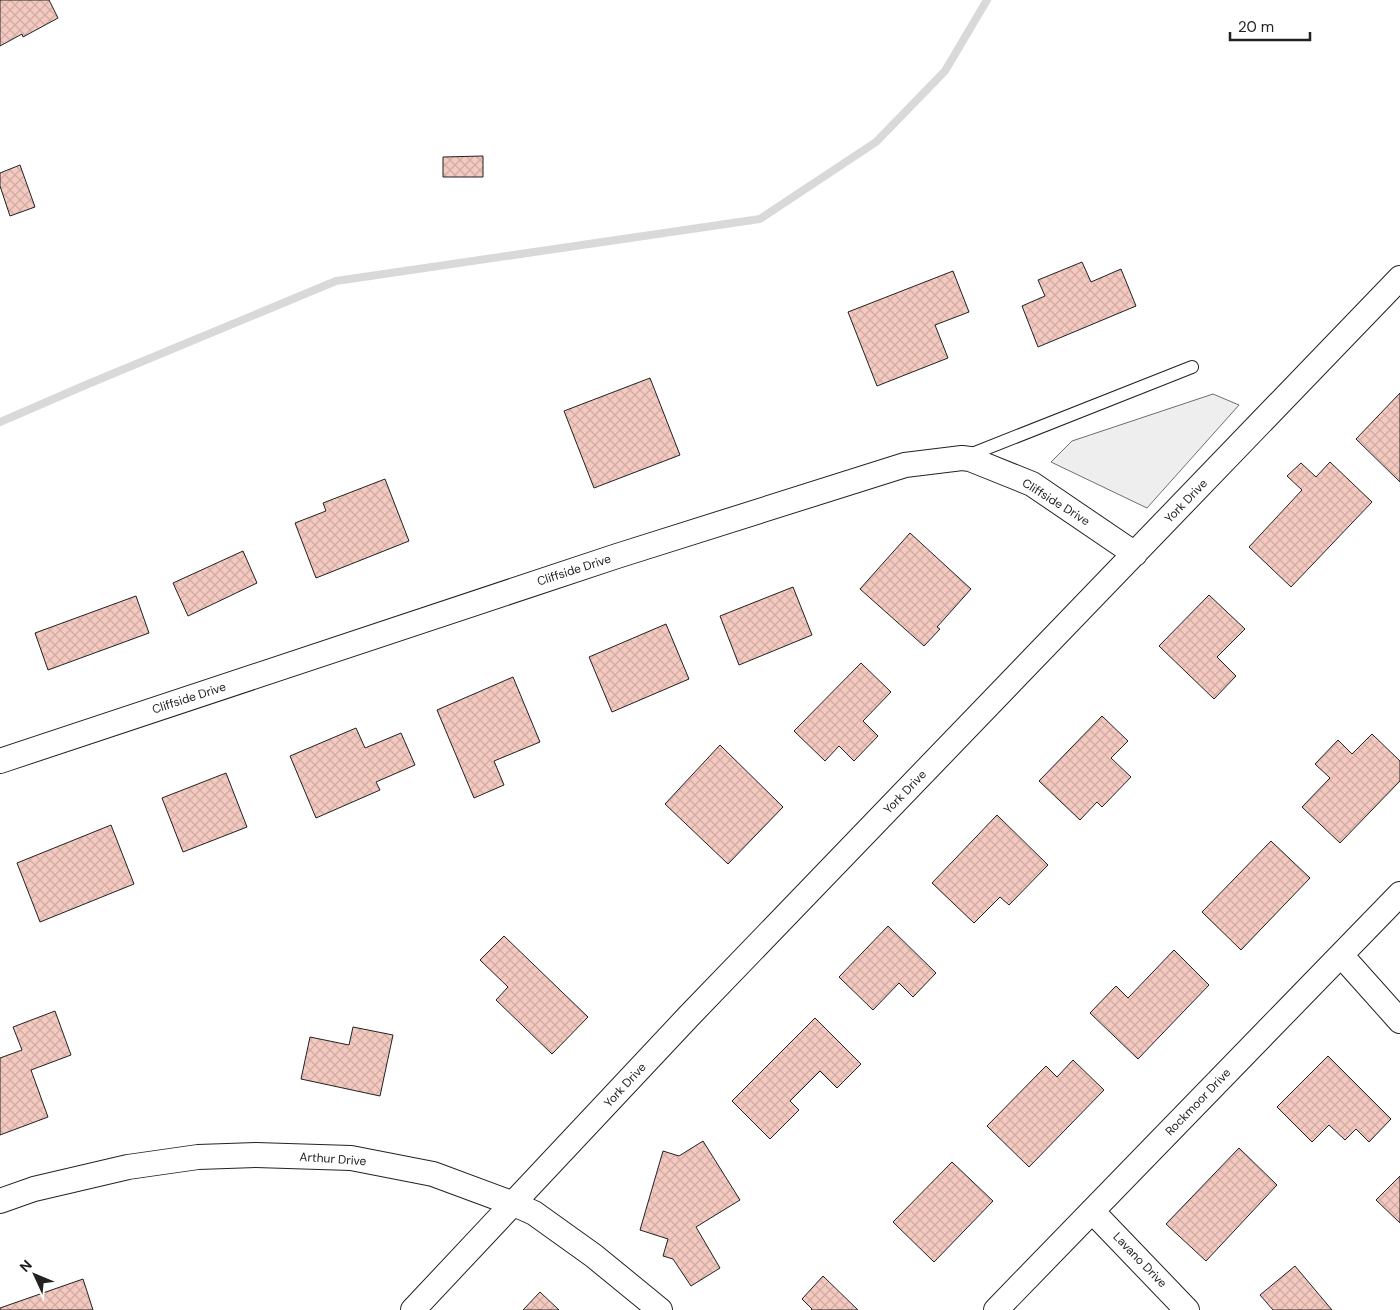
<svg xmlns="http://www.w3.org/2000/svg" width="1400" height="1310" viewBox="0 0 1400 1310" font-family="'DM Sans',sans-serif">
	<defs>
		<pattern id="building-cross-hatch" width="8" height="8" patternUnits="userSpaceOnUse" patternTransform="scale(1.25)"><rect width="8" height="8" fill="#f3c9c0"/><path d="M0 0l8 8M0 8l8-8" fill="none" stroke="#d0aca5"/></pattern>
	</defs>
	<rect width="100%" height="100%" fill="#fff"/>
	<path fill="#eee" stroke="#6f6f6f" d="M1213 394 1239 405 1147 508 1051 462 1072 441Z"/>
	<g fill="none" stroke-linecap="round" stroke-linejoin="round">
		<path stroke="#d9d9d9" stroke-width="8" d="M0 422 88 384 336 281 760 219 876 142 945 71 987 0"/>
	</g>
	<path fill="url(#building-cross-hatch)" stroke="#222" d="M0 0H49L58 18 23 37 22 34 0 46Z
		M483 156V177H443V157Z
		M20 165 35 207 10 216 0 186V173Z
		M1082 262 1091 282 1121 269 1136 306 1038 347 1022 306 1045 296 1038 280Z
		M953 271 969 312 935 325 948 358 877 386 848 312Z
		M650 378 680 455 594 488 564 411Z
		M1400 393V482L1356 439Z
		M1330 462 1372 502 1291 587 1249 547 1302 490 1287 476 1301 463 1316 477Z
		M385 479 409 541 316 578 295 523 326 511 323 503Z
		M910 533 971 589 937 627 940 629 924 646 860 589Z
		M243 551 257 583 188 616 173 583Z
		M793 587 812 635 739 665 720 616Z
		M1209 595 1245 629 1217 657 1236 676 1214 699 1159 646Z
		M136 596 149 633 48 670 35 633Z
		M666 624 689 679 612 712 589 657Z
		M861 663 891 692 863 721 878 736 854 761 839 746 825 761 794 731Z
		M513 677 540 742 494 761 504 785 474 798 437 710Z
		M1102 716 1128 741 1111 758 1131 777 1102 807 1097 802 1080 820 1039 781Z
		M356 728 365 748 401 733 415 765 376 782 380 790 316 818 290 756Z
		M1372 734 1400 761V781L1340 843 1302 807 1330 778 1315 764 1338 740 1352 754Z
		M720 745 783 807 728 864 665 804Z
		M226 773 247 827 183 852 162 798Z
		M997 815 1048 865 1009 905 1000 897 974 923 932 883Z
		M111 825 134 884 40 922 17 863Z
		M1271 841 1310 878 1241 950 1202 912Z
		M888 926 936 973 913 997 899 983 873 1010 839 977Z
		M504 936 588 1017 552 1054 496 1000 508 987 480 960Z
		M1174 950 1209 985 1138 1059 1090 1013 1116 986 1128 998Z
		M55 1011 71 1055 31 1070 48 1117 0 1135V1058L22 1050 13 1027Z
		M815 1018 861 1064 837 1088 820 1071 790 1101 799 1110 770 1139 732 1101Z
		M353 1027 393 1035 380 1096 301 1079 310 1037 349 1045Z
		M1328 1056 1391 1119 1369 1142 1356 1129 1345 1140 1329 1125 1312 1142 1277 1107Z
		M1073 1060 1104 1090 1029 1167 987 1126 1046 1066 1057 1077Z
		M703 1141 740 1200 696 1227 720 1268 691 1286 673 1259 663 1256 668 1239 640 1230 663 1151 679 1156Z
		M1239 1148 1277 1185 1206 1261 1166 1224Z
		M952 1162 993 1201 934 1262 893 1222Z
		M1400 1176V1223L1376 1200Z
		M1295 1266 1332 1310H1273L1260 1295Z
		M823 1276 858 1310H811L812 1309 802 1299Z
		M83 1279 93 1310H0V1308Z
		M540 1292 559 1310H523Z"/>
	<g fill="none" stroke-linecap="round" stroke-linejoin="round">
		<g stroke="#222" stroke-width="14">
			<path id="service" d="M967 456 1192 367"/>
		</g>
		<g stroke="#222" stroke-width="26">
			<path id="minor" d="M0 761 617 556 905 465 962 458 970 459 1032 484 1135 554
				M1341 955 1400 1021
				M0 1201 34 1189 128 1167 198 1157 256 1155 351 1158 433 1174 514 1204 534 1213 594 1256 660 1310
				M1092 1211 1187 1310
				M413 1310 688 1017 1400 278
				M996 1310 1400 894"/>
		</g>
		<use href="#service" stroke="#fff" stroke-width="12"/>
		<use href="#minor" stroke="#fff" stroke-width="24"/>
	</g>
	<g text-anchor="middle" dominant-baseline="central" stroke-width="4" stroke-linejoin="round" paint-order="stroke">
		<g font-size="12" fill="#222" stroke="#fff">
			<text transform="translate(1186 501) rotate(-46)">York Drive</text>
			<text transform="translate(1056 502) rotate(32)">Cliffside Drive</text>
			<text transform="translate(574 570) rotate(-18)">Cliffside Drive</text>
			<text transform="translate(189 698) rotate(-18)">Cliffside Drive</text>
			<text transform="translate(905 792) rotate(-46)">York Drive</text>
			<text transform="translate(625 1085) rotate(-47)">York Drive</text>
			<text transform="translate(1198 1102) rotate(-46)">Rockmoor Drive</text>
			<text transform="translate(333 1159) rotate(4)">Arthur Drive</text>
			<text transform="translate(1140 1260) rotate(46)">Lavano Drive</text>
		</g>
	</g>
	<g transform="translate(35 1275) rotate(314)" stroke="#ffffff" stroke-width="4" paint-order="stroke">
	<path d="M0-4L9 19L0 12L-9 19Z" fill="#222222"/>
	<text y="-8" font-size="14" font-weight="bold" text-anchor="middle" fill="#222222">N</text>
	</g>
	<path d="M1230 32v8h80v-8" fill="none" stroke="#222222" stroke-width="2.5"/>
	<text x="1238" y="32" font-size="15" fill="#222222" stroke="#ffffff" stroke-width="4" paint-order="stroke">20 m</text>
</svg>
